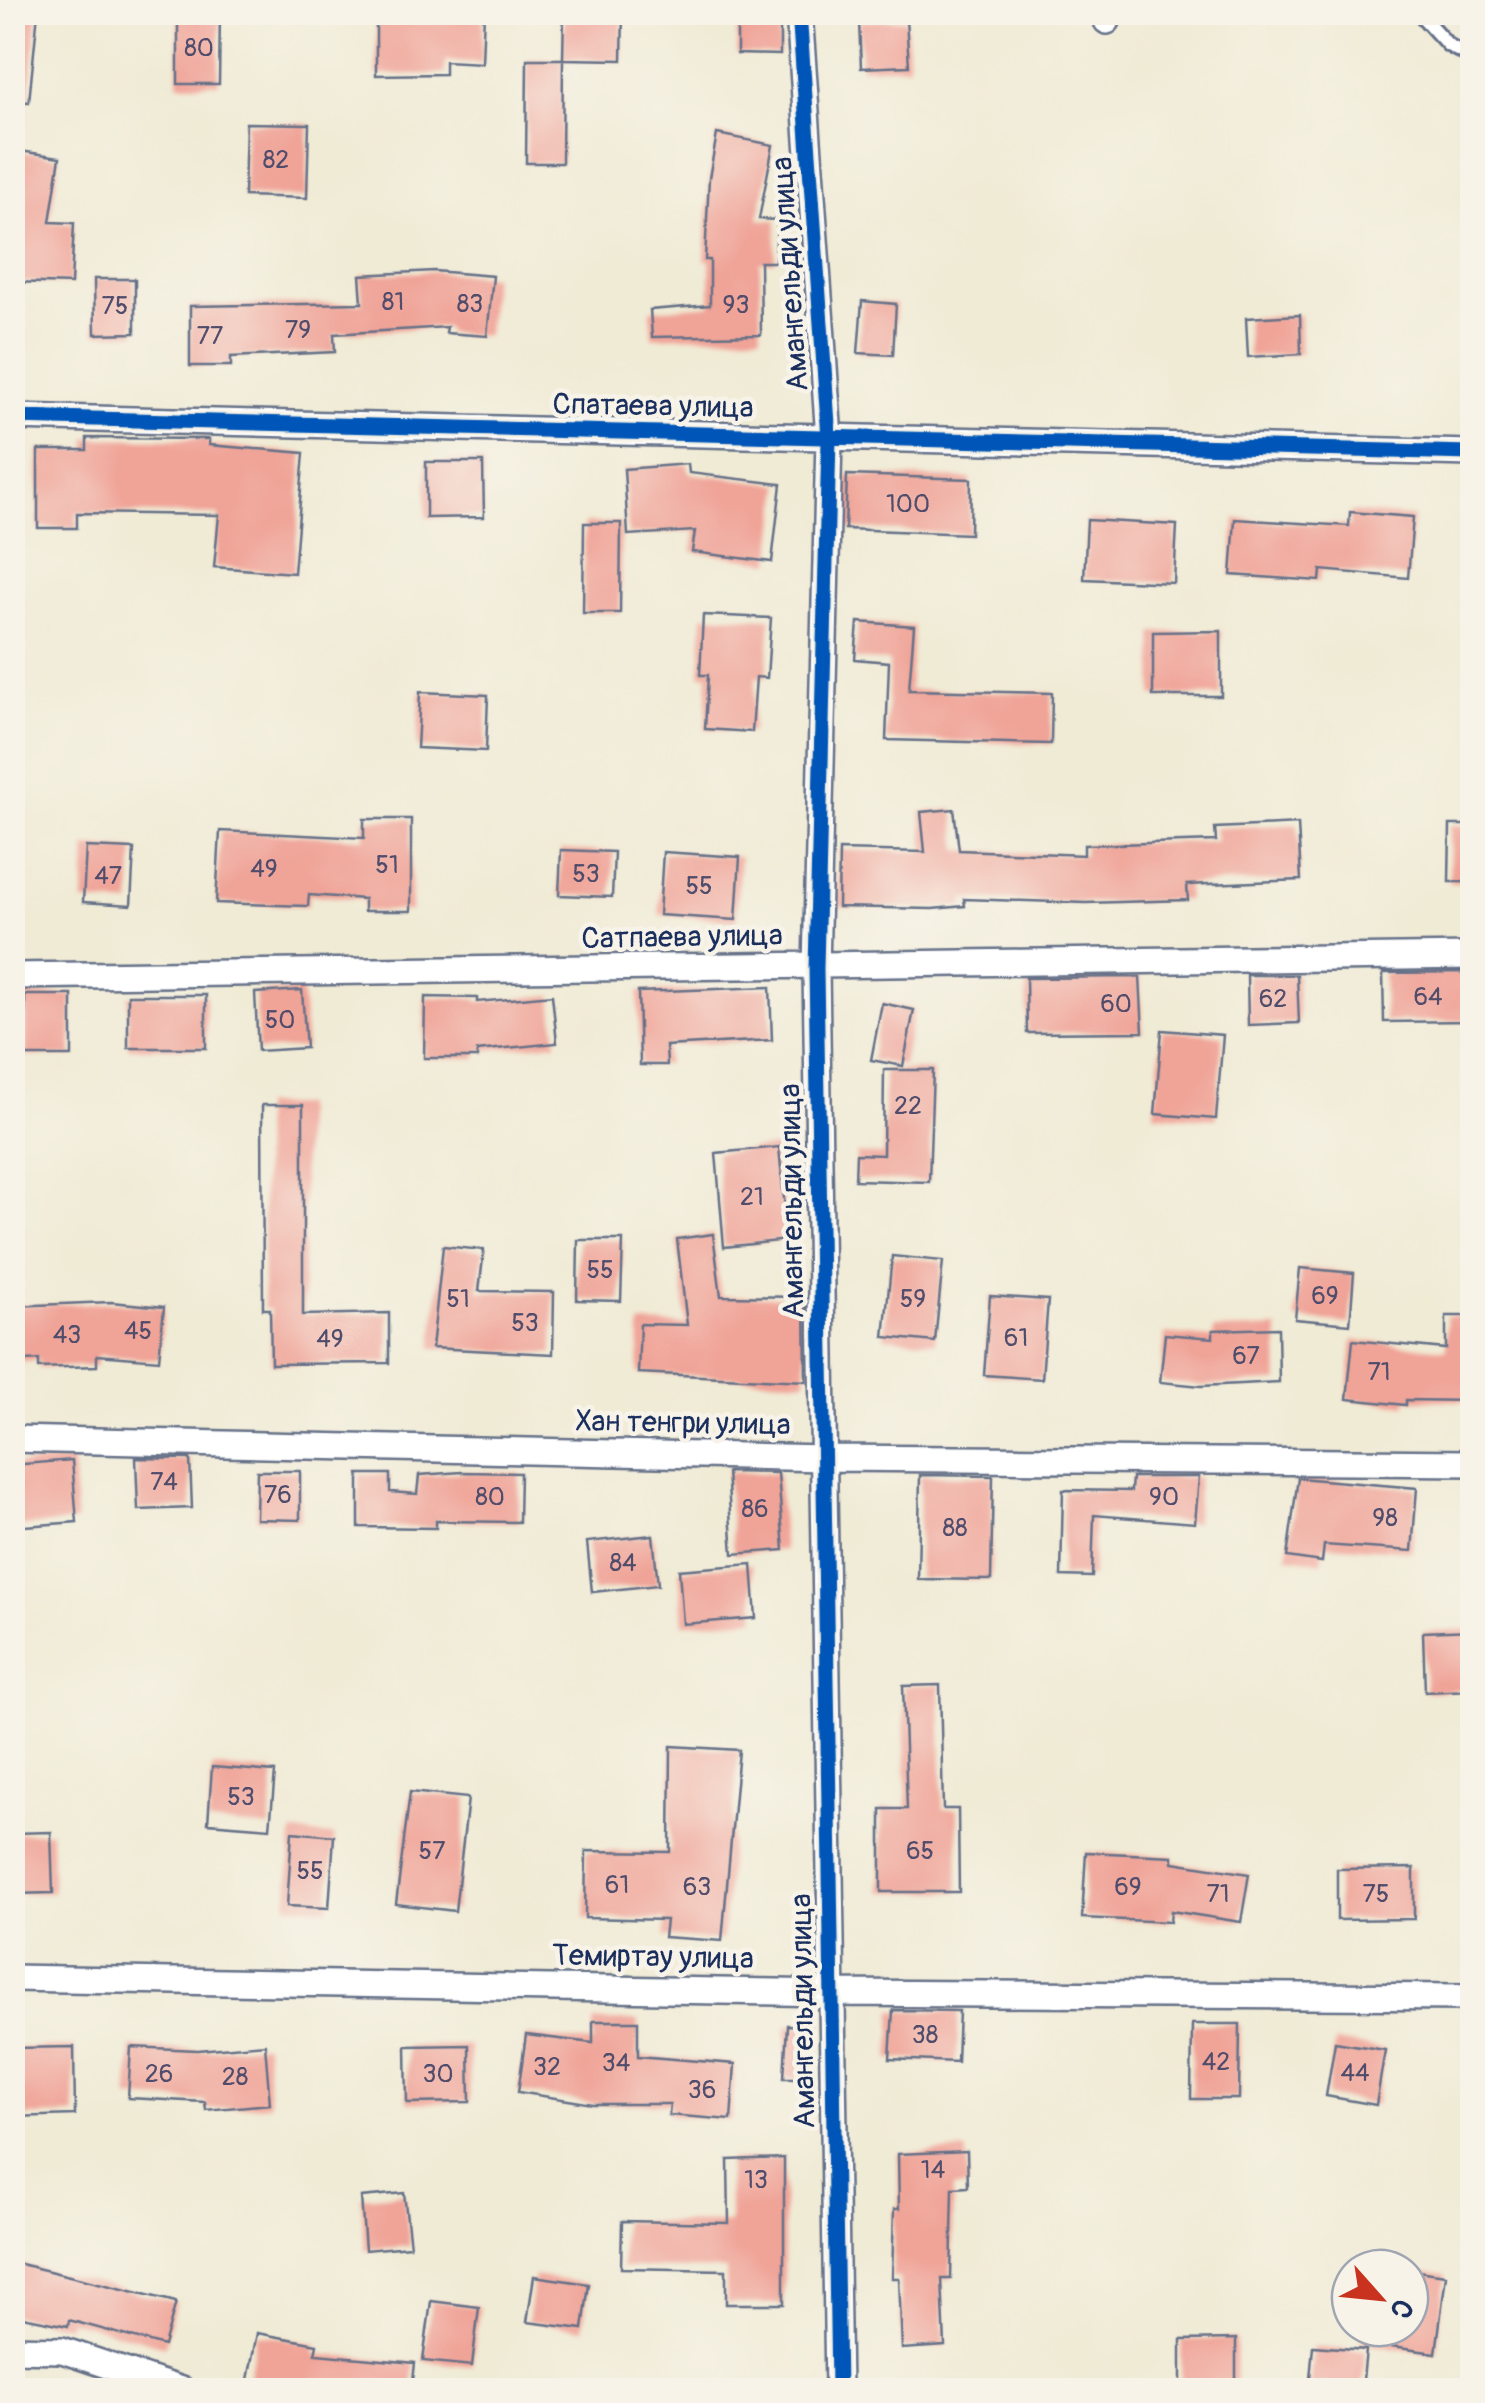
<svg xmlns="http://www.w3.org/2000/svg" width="1485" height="2403" viewBox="0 0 1485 2403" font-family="Pangolin,sans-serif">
	<rect width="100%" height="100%" fill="#f7f3e8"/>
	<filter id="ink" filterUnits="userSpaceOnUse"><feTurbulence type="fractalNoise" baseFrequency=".01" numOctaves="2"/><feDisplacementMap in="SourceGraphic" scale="20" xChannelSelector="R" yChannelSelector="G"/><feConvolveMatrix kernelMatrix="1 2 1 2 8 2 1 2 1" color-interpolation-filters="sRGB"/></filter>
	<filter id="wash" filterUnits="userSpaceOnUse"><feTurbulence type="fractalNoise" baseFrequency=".0048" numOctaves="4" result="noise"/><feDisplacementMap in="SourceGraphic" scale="40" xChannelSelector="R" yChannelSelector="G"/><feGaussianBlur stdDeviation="2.25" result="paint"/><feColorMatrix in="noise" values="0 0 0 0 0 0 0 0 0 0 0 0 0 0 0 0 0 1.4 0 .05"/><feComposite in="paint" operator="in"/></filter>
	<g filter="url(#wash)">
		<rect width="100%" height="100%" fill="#f0ebd5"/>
		<g id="blocks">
			<path fill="#f0a397" d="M12 12H38L29 102 12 101Z
				M178 12H220L219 84H178Z
				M376 12H484L482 63 445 61V74L376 75Z
				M564 12H623L622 60 563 59Z
				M737 12H780V55L737 54Z
				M906 19 909 66 861 68 859 21Z
				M527 59H563L562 163H526Z
				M246 123 309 124 307 198 244 196Z
				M717 134 773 145 759 219 777 220 775 262H760L761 335 652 337 650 310 710 305V260H705L709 178Z
				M20 151 60 157 50 222 74 223 71 284 14 282 18 201 12 196Z
				M434 271 493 276 487 336 446 333 447 327 334 334 335 352 231 357V366H190V306L362 303 360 275Z
				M94 279H135V333L95 334Z
				M862 301 896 304 893 355 858 353Z
				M1300 315 1301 354 1248 357 1246 318Z
				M87 438 209 439V445L304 453 294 573 214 567 219 515 77 513V528H38V450H87Z
				M426 462H483L484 517 426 518Z
				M688 464 689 473 781 484 772 562 692 552 695 531 628 535 624 469Z
				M847 475 971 479 970 534 845 529Z
				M1350 512 1413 517 1408 578 1321 570 1320 581 1231 575 1235 519 1349 526Z
				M1087 520 1177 525 1174 583 1084 579Z
				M584 523H621L620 613H583Z
				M703 615 771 618 767 678 756 677 752 732 705 729 708 675H700Z
				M858 622 914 626 909 690 1052 693 1051 744 886 740 889 662 855 659Z
				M1221 631V696H1153V632Z
				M420 692 488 695 486 751 417 748Z
				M954 809 959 850 1084 855V845L1216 841 1215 828 1298 824 1301 880 1187 885 1188 900 1086 903 964 899 965 906 932 909 838 907 839 850 925 852 921 812Z
				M364 819H411V911H364V899L309 895 308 906 216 903 220 831 364 838Z
				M1450 825H1472V882H1449Z
				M86 847 134 849 131 905 83 902Z
				M561 850 614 852 612 897 559 895Z
				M663 852 740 857 736 920 659 915Z
				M1472 972V1021L1384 1022 1383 973Z
				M1247 975H1297L1299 1023 1248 1025Z
				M1140 977 1143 1032 1027 1033 1026 978Z
				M770 987 772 1040 666 1046 667 1065H640L638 992Z
				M302 990 306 1048 258 1051 255 993Z
				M25 995H72V1056H25Z
				M128 995H206V1048H128Z
				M552 995 557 1043 477 1051V1058H424L425 997 477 998V1002Z
				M882 1003 914 1010 903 1066 871 1060Z
				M1162 1030 1223 1035 1216 1119 1155 1114Z
				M884 1070H933L929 1182 855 1180 856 1154 883 1155Z
				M262 1105H303V1315L389 1313V1363L271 1364 270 1309H263Z
				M779 1147 788 1240 724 1247 716 1153Z
				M713 1234 721 1296 805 1297 806 1381 638 1373 640 1324 687 1325 677 1239Z
				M578 1240H623L621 1301 577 1300Z
				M443 1246 484 1250 479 1291 554 1292 553 1354 432 1348Z
				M892 1256 943 1261 935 1342 884 1337Z
				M1300 1268 1354 1273 1350 1324 1295 1319Z
				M990 1296 1048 1300 1042 1379 984 1375Z
				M111 1302 164 1307 159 1360 97 1355V1366L39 1368V1360L12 1362V1306Z
				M1446 1316H1472V1401L1406 1400V1405L1347 1399 1353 1340 1446 1349Z
				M1278 1328 1279 1382 1201 1386 1160 1382 1165 1334 1213 1338V1330Z
				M136 1458 190 1459 192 1508 138 1510Z
				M72 1460 77 1522 12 1527V1465Z
				M257 1471H300V1520L256 1519Z
				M462 1472 520 1473 519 1522 436 1521V1528L359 1527V1474H390V1492L417 1494 419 1475Z
				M727 1472 778 1473 784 1550 733 1554Z
				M920 1475 993 1476 991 1580 918 1579Z
				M1132 1477H1199L1195 1523 1094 1515 1092 1577 1061 1576 1063 1490 1131 1491Z
				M1298 1478 1417 1488 1412 1551 1324 1545 1322 1562 1287 1557Z
				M653 1535 658 1585 592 1592 587 1542Z
				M752 1564 756 1618 683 1624 679 1570Z
				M1472 1630V1690L1425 1692 1423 1632Z
				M940 1685 943 1809H958L959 1892H881V1809H907L903 1686Z
				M671 1746 739 1750 722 1941 664 1937 666 1920 585 1918 586 1851 670 1852Z
				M212 1767 275 1772 270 1828 208 1823Z
				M410 1792 468 1798 455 1911 396 1904Z
				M51 1832 53 1893 12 1894V1833Z
				M292 1832 334 1836 329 1908 287 1906Z
				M1086 1852 1173 1856V1862L1249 1874 1241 1922 1171 1911 1170 1922 1082 1918Z
				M1414 1868V1919L1337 1920V1869Z
				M893 2010 959 2011 957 2062 890 2059Z
				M593 2021H638V2056L735 2064 731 2120 669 2115 670 2104H593L518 2092 526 2035 593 2043Z
				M1192 2024H1240L1239 2099H1191Z
				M787 2025 810 2026 808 2078H784Z
				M1335 2042 1385 2050 1376 2105 1326 2096Z
				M265 2044 270 2104 206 2110 205 2102 128 2098 131 2047 198 2050Z
				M469 2045 470 2102 407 2103 406 2046Z
				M74 2047 75 2115 12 2117V2048Z
				M967 2151 968 2187 953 2188 951 2279H942L945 2346 902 2349 899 2278H892L894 2209H899L898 2154Z
				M784 2158V2304H726V2270L621 2268 622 2221 729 2223 728 2160Z
				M404 2193 410 2246 365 2250 361 2197Z
				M12 2262 176 2302 164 2346 69 2320 68 2326 12 2315Z
				M1410 2270 1446 2275 1436 2353 1361 2343 1362 2328H1410Z
				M534 2276 589 2284 583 2329 527 2322Z
				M431 2301 479 2307 472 2366 423 2361Z
				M257 2333 317 2344 315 2354 415 2363 412 2390H246Z
				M1236 2339V2390H1181V2340Z
				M1313 2346 1366 2350 1362 2390H1309Z"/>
		</g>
	</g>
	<g filter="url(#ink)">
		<use href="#blocks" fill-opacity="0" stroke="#667188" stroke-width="2.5"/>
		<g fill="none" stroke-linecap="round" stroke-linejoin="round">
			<g stroke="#667188" stroke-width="18">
				<path id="lane" d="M1418 12 1448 45 1472 58"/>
			</g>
			<g stroke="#667188" stroke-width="30">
				<path id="street" d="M799 12 829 438 816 969 838 2390
					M1106 12 1107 21
					M12 417 1472 453
					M12 976 1472 956
					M12 1439 824 1458 1472 1463
					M12 1978 830 1993 1472 1997
					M12 2349 62 2350 181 2390"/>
			</g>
			<use href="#lane" stroke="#fff" stroke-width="12"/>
			<use href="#street" stroke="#fff" stroke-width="25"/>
			<g stroke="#f7f3e8" stroke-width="21">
				<path id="cycleway" d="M799 12 829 438 816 969 838 2390
					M12 417 1472 453"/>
			</g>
			<use href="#cycleway" stroke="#0057b8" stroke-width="15"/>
		</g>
	</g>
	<g text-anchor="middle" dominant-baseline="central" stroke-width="9" stroke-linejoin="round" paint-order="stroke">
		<g font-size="25" fill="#504c6c">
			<text x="199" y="48">80</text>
			<text x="276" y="160">82</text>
			<text x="393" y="302">81</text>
			<text x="470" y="304">83</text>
			<text x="736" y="305">93</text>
			<text x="115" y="306">75</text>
			<text x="298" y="330">79</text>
			<text x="210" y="336">77</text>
			<text x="908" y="504">100</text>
			<text x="387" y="865">51</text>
			<text x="264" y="869">49</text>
			<text x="586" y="874">53</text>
			<text x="108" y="876">47</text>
			<text x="699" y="886">55</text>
			<text x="1428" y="997">64</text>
			<text x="1273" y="999">62</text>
			<text x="1116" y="1004">60</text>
			<text x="280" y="1020">50</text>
			<text x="908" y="1106">22</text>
			<text x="752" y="1197">21</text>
			<text x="600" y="1270">55</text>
			<text x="1325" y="1296">69</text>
			<text x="458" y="1299">51</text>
			<text x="913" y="1299">59</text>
			<text x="525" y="1323">53</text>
			<text x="138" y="1331">45</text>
			<text x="67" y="1335">43</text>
			<text x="1016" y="1338">61</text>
			<text x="330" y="1339">49</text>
			<text x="1246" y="1356">67</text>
			<text x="1379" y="1372">71</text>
			<text x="164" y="1482">74</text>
			<text x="278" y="1495">76</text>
			<text x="490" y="1497">80</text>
			<text x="1164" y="1497">90</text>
			<text x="755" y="1509">86</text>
			<text x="1385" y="1518">98</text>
			<text x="955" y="1528">88</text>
			<text x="623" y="1563">84</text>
			<text x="241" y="1797">53</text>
			<text x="432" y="1851">57</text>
			<text x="920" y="1851">65</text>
			<text x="310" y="1871">55</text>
			<text x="617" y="1885">61</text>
			<text x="697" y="1887">63</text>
			<text x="1128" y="1887">69</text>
			<text x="1218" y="1894">71</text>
			<text x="1376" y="1894">75</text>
			<text x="925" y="2035">38</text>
			<text x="1216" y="2062">42</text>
			<text x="616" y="2063">34</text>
			<text x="547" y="2067">32</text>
			<text x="1355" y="2073">44</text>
			<text x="159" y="2074">26</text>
			<text x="438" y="2074">30</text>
			<text x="235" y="2077">28</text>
			<text x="702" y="2090">36</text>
			<text x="933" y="2170">14</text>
			<text x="756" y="2180">13</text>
		</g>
		<g font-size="30" fill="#1b2f5e" stroke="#f7f3e8">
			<text transform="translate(790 274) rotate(-94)">Амангельди улица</text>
			<text transform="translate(653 406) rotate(1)">Спатаева улица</text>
			<text transform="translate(682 937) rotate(-1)">Сатпаева улица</text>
			<text transform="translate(792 1201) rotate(-91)">Амангельди улица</text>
			<text transform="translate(683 1423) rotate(1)">Хан тенгри улица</text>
			<text transform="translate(653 1957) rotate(1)">Темиртау улица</text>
			<text transform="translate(803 2011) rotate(-91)">Амангельди улица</text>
		</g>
	</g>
	<rect width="1485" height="2403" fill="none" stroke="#f7f3e8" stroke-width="50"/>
	<g transform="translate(1380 2298) rotate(117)"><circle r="48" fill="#f7f3e8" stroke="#9fa5b1" stroke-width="2.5"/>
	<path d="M0-8L18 38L0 25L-18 38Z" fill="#c8321e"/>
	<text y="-15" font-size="28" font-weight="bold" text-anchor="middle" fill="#1b2f5e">С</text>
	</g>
</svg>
